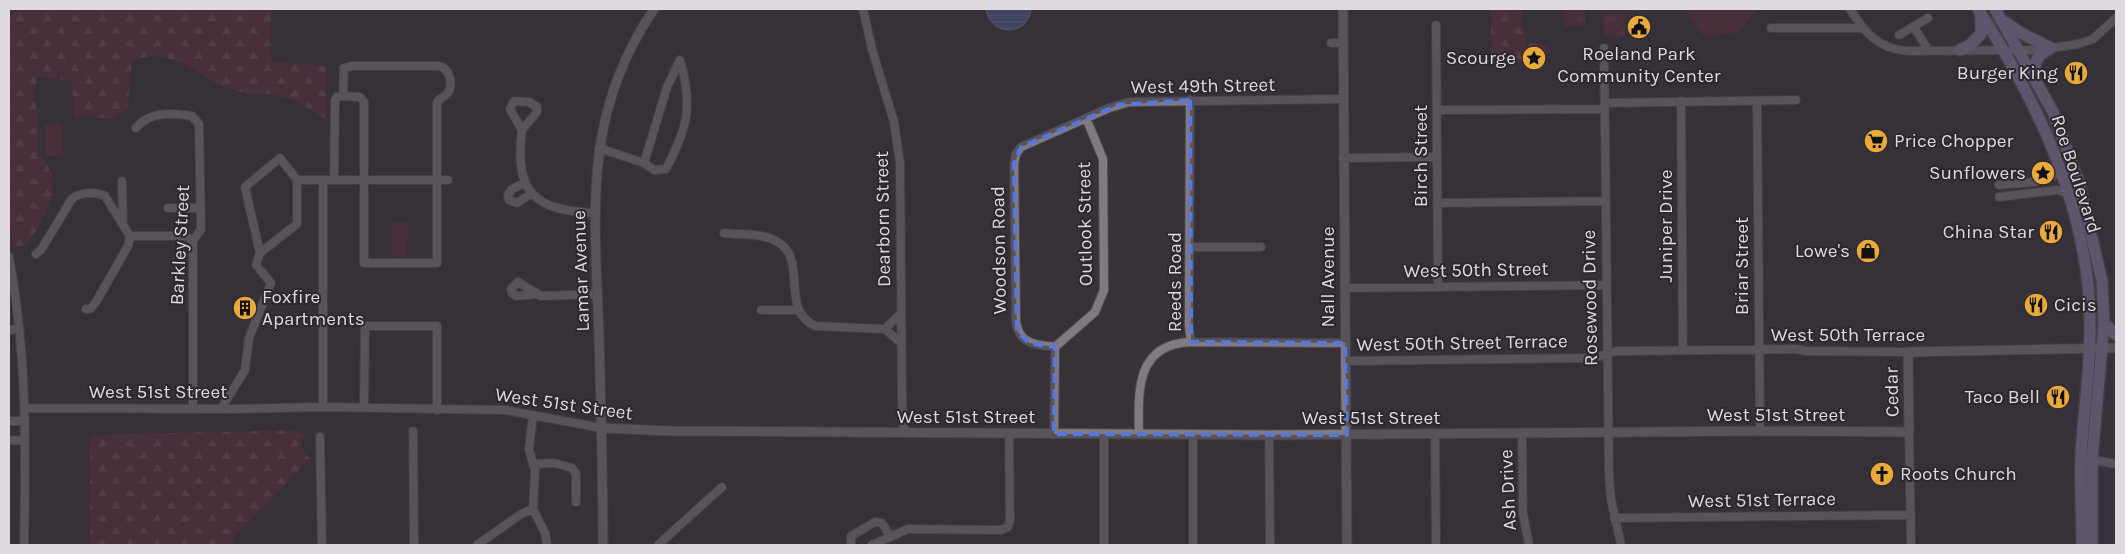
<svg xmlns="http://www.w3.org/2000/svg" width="2125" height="554" viewBox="0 0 2125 554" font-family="Karla,sans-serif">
	<defs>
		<pattern id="grass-tufts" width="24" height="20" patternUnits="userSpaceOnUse" patternTransform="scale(1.25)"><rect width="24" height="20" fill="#612e3a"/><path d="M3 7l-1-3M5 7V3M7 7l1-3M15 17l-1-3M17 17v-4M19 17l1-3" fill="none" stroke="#774c56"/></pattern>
		<pattern id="forest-firs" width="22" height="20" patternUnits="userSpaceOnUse" patternTransform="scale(1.25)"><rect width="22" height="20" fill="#612e3a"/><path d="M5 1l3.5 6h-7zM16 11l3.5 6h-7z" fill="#774c56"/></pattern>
		<pattern id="water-rules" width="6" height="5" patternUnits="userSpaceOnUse" patternTransform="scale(1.25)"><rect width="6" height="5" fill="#4e5c91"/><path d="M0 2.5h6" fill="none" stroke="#6773a0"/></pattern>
	</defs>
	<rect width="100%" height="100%" fill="#373138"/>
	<path fill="url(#grass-tufts)" d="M1559 9H1585V26L1564 27V9Z
		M1603 14H1625V37H1608L1603 32Z"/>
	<path fill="url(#forest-firs)" d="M21 9H271V62L326 66V119L295 100 272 94H248L221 86 181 62 154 55 132 60 128 108 115 119 74 115 72 81 37 76 34 94 39 125 37 151C68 185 47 209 29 244L14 247 9 223V16Z
		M1491 9H1523L1521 20 1527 43 1549 45 1543 61 1491 62Z
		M292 430 305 435C299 446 302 451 310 459L233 537V545H90V435Z"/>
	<path fill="#612e3a" d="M1686 9H1757L1739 32 1704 37Z
		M45 123H62L63 156H45Z
		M392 222 408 223 407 257 392 256Z"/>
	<path fill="url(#water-rules)" stroke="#7982a8" d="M986 9H1031C1028 37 990 37 986 9Z"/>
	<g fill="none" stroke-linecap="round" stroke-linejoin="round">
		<g stroke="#544e55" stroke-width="10">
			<path id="minor" d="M863 9 872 49 894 122 900 163 902 401 904 432
				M1850 9C1865 33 1878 49 1908 51L2038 50 2078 44 2093 39 2116 18
				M1436 25 1438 287
				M1914 27 1928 50
				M1771 28H1862
				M1899 35 1928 18
				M1331 43H1343
				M1604 48 1609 474 1611 499 1621 545
				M1190 100 1189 326 1191 342
				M514 101 529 102 537 107V112L522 130 510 109Z
				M1681 101 1683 350
				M1757 101 1760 431
				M1605 103 1796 100
				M1437 110 1605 109
				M136 128C149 111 172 113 192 116L199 124 201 229 193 241V409
				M522 130C514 192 534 211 595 213
				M599 148 644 163 654 170 666 169C688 127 693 106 680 60
				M1343 158 1436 157
				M644 163 667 87 680 60
				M297 180H448
				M334 180 335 101 337 97 343 96 344 68 352 66H439C449 68 454 83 448 93 445 98 439 97 437 103V263H364V102L360 97 343 96
				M122 181 123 221
				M525 183 512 189 508 195 509 200 517 203 532 193
				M1999 185 2034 182 2053 176 2059 163
				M1999 197 2057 190 2067 193
				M1437 203 1605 201
				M168 208H201
				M724 233C739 235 760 233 774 240 803 253 789 288 799 310 802 317 809 323 815 326L885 329 901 343
				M130 236H186L193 241
				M1191 247H1261
				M36 254 41 250 71 200C78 192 96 191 105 196L130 236
				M9 257C27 352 26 448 24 545
				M1345 288 1607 285
				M537 294 517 296 512 293 511 289 518 282 541 296 598 294
				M86 309H90L96 302 128 246 130 236
				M761 310H799
				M885 329 901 313
				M9 331 19 327
				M1055 347C1036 345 1019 344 1016 322L1014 164 1016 154 1021 147 1109 108 1129 102 1343 99
				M1346 361 1593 358 1616 351H1629L1796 349 1806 351 1908 352
				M323 407V180
				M364 407 365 326H437V410
				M25 408 233 409 323 407 505 410 602 428
				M221 409 245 370 249 338 271 283 256 265 260 253 297 224V180L280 158 245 187 260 253
				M533 415 529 449 535 471 533 509 545 533 547 545
				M9 421H25
				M413 431 414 545
				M1909 432 1911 545
				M1139 433C1138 390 1136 344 1191 342L1345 343
				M1522 433 1523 513 1529 545
				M1054 434 1055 347 1095 312 1104 290 1103 159 1086 118
				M1104 434V545
				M1435 434 1436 545
				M1269 435 1270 545
				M320 437 322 545
				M9 440 25 441
				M2089 459 2116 464
				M535 464 554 463 572 468 576 474V502
				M1614 518 1911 515
				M477 545 521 514 533 509
				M658 545 722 487
				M851 545V536L875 522 882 523 890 536
				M872 545 908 529 1001 530 1008 527 1010 520 1009 433
				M1193 545V434"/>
		</g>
		<g stroke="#544e55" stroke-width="11">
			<path id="tertiary" d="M1343 9 1347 545
				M602 428 672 431 1269 435 1760 431 1909 432 1908 352 2116 348
				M603 545C603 476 601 407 599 337 595 215 581 116 654 9"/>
		</g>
		<g stroke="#544e55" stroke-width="14">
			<path id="primary" d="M1978 9C2038 102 2089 209 2090 322 2091 367 2083 413 2081 458 2080 487 2082 516 2082 545
				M1995 9 2053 112 2079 183 2102 281 2104 323 2092 459V545
				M2005 22 2021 33 2051 48
				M1960 50 1970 45 1981 34V14
				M2035 76C2033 60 2038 55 2051 48
				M2104 323 2116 335"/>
		</g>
		<use href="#minor" stroke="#817a83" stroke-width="8"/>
		<use href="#tertiary" stroke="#817a83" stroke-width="9"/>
		<use href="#primary" stroke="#8e81ac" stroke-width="11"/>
	</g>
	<path d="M0 0H2125V554H0ZM1190 100 1191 342 1345 343 1347 435 1054 434 1055 347 1029 343 1017 331 1014 164 1021 147 1118 105Z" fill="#373138" fill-opacity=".55" fill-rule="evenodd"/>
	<path fill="none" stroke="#5778da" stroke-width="4" stroke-dasharray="10 6" stroke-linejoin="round" d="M1190 100 1191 342 1345 343 1347 435 1054 434 1055 347 1029 343 1017 331 1014 164 1021 147 1118 105Z"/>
	<defs>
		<g id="civic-disc" transform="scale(1.25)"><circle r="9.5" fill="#eaaa39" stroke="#2d272e"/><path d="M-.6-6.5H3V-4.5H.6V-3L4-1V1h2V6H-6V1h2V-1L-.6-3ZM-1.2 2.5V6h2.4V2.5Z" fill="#111"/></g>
		<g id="sight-disc" transform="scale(1.25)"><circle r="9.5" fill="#eaaa39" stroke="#2d272e"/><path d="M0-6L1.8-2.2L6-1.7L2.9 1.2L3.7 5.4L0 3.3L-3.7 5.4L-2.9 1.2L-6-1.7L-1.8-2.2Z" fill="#111"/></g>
		<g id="restaurant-disc" transform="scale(1.25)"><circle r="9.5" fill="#eaaa39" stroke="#2d272e"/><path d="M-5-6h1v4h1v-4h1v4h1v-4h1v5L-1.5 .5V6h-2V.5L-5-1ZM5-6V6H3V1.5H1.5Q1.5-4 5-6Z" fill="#111"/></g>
		<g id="supermarket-disc" transform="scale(1.25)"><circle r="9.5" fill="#eaaa39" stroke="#2d272e"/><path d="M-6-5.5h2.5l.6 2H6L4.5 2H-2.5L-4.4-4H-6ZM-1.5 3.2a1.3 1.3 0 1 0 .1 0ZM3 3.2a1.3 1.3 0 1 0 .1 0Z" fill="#111"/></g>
		<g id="shop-disc" transform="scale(1.25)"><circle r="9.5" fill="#eaaa39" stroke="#2d272e"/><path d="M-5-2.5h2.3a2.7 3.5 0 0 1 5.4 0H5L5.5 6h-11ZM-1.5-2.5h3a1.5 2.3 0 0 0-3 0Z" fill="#111"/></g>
		<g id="building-disc" transform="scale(1.25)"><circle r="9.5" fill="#eaaa39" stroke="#2d272e"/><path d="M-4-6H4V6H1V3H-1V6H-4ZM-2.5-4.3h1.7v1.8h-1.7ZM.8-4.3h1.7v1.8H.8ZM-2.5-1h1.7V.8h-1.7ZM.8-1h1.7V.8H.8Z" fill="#111"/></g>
		<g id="church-disc" transform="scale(1.25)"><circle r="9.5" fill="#eaaa39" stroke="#2d272e"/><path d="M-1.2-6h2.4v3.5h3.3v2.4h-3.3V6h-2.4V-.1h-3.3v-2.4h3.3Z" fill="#111"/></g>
	</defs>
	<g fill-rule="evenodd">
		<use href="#civic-disc" x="1639" y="27"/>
		<use href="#sight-disc" x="1534" y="58"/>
		<use href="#restaurant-disc" x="2076" y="73"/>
		<use href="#supermarket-disc" x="1876" y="141"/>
		<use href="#sight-disc" x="2043" y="173"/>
		<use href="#restaurant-disc" x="2051" y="232"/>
		<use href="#shop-disc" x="1868" y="251"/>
		<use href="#restaurant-disc" x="2036" y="305"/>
		<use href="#building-disc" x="245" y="308"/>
		<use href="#restaurant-disc" x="2058" y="397"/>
		<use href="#church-disc" x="1882" y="474"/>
	</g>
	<g text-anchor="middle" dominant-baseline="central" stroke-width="4" stroke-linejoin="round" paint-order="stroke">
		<g font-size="19" fill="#dedadf" stroke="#2d272e" text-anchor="end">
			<text x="1639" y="54" text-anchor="middle">Roeland Park<tspan x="1639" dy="22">Community Center</tspan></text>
			<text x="1516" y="58">Scourge</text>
			<text x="2058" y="73">Burger King</text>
			<text x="1894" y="141" text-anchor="start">Price Chopper</text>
			<text x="2026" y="173">Sunflowers</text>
			<text x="2034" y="232">China Star</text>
			<text x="1850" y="251">Lowe's</text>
			<text x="262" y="297" text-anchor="start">Foxfire<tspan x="262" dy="22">Apartments</tspan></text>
			<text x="2054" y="305" text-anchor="start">Cicis</text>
			<text x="2040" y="397">Taco Bell</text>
			<text x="1900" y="474" text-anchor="start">Roots Church</text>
		</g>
		<g font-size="19" fill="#dedadf" stroke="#2d272e">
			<text transform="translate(1203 86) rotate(-1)">West 49th Street</text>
			<text transform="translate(1421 156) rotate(-90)">Birch Street</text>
			<text transform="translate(2076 174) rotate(72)">Roe Boulevard</text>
			<text transform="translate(883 219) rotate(-91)">Dearborn Street</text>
			<text transform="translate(1085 224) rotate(-91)">Outlook Street</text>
			<text transform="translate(1666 226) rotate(-90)">Juniper Drive</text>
			<text transform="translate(180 245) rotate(-87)">Barkley Street</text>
			<text transform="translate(999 250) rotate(-91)">Woodson Road</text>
			<text transform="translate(1742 266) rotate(-90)">Briar Street</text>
			<text transform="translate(1476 270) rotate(-1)">West 50th Street</text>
			<text transform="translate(581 271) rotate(-92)">Lamar Avenue</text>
			<text transform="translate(1328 277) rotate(-90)">Nall Avenue</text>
			<text transform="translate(1175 282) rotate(-90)">Reeds Road</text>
			<text transform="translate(1590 298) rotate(-91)">Rosewood Drive</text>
			<text x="1848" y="335">West 50th Terrace</text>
			<text transform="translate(1462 343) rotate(-1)">West 50th Street Terrace</text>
			<text x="158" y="392">West 51st Street</text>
			<text transform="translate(1892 392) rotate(-91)">Cedar</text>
			<text transform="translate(564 404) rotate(8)">West 51st Street</text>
			<text x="1776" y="415">West 51st Street</text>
			<text x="966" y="417">West 51st Street</text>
			<text x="1371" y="418">West 51st Street</text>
			<text transform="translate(1508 490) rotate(-93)">Ash Drive</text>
			<text transform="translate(1762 500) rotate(-1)">West 51st Terrace</text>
		</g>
	</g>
	<rect width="2125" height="554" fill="none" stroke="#dedadf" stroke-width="20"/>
</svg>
